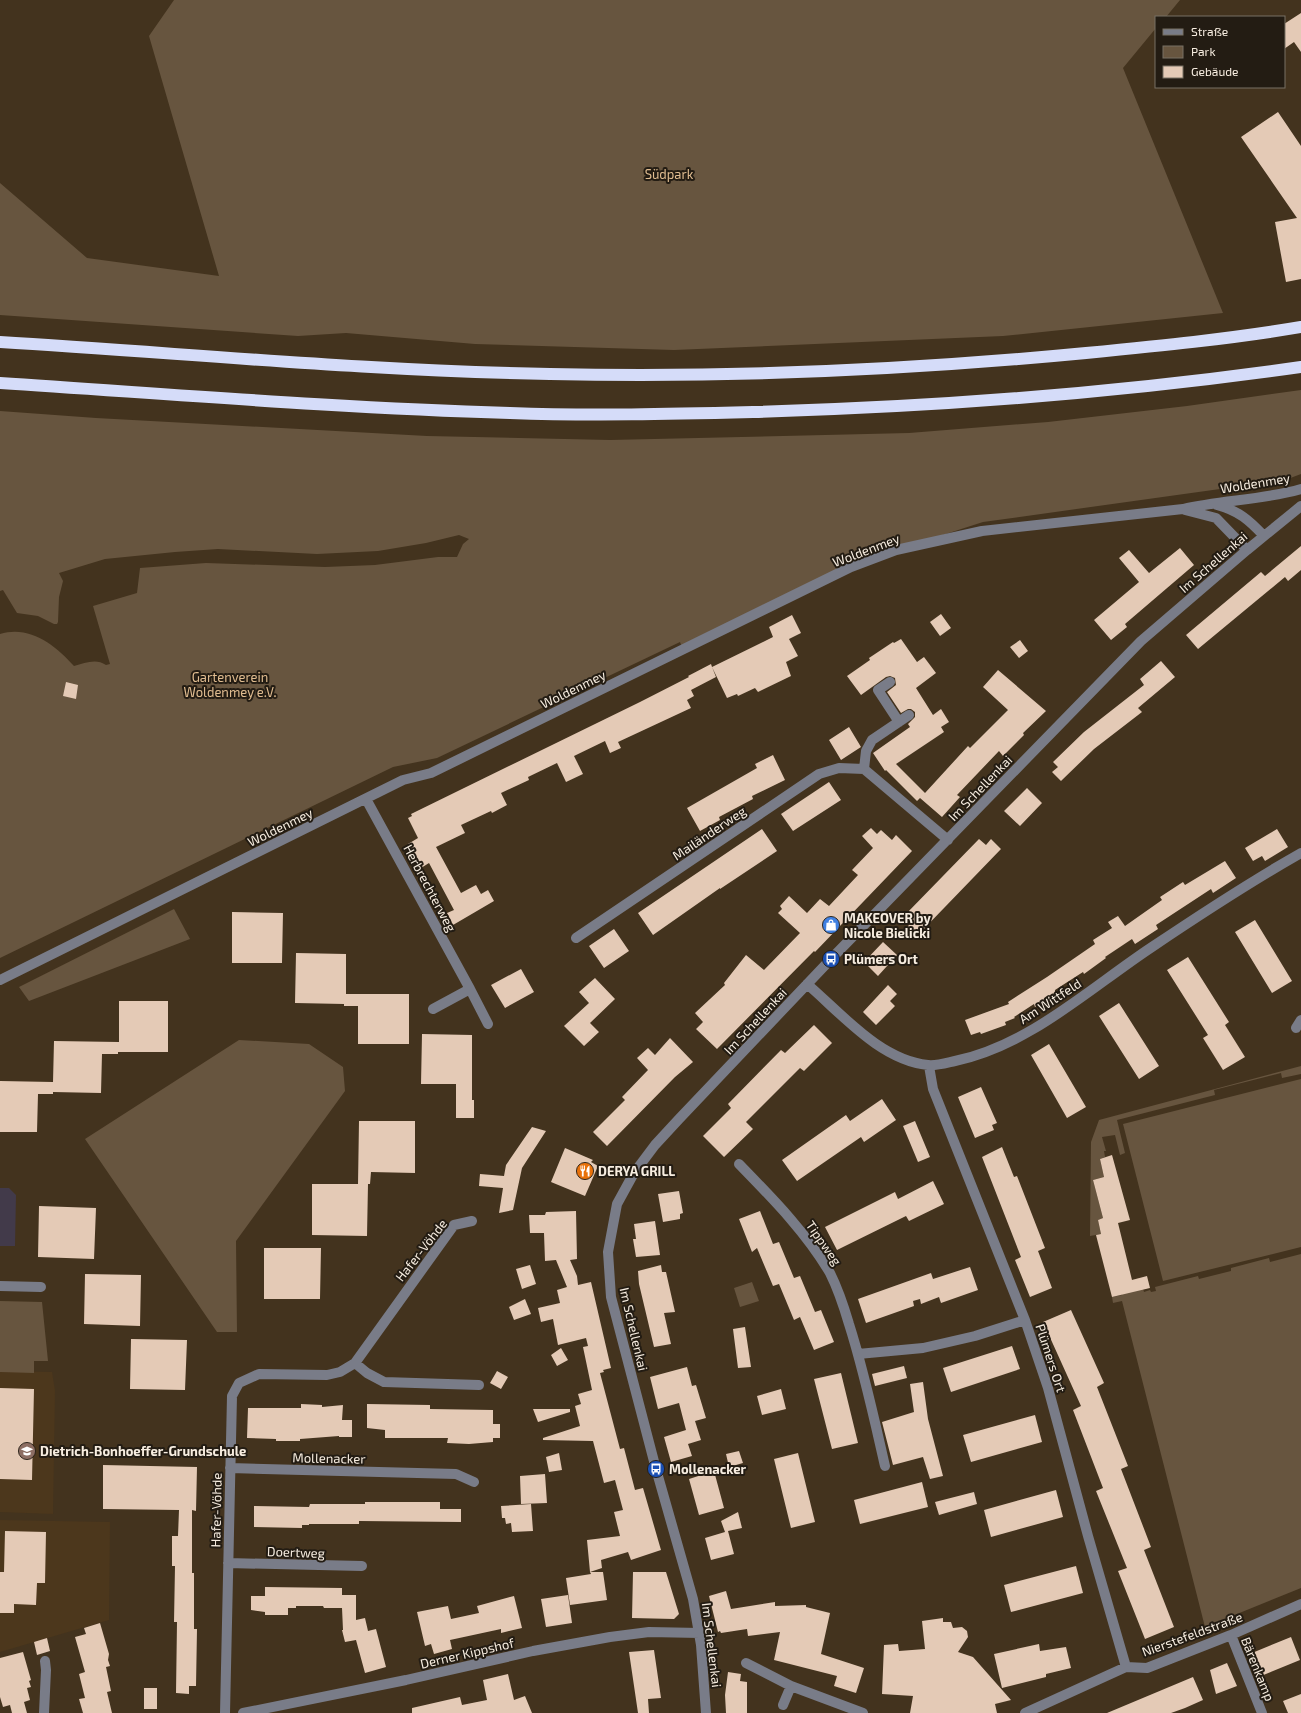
<svg xmlns="http://www.w3.org/2000/svg" width="1301" height="1713" viewBox="0 0 1301 1713" font-family="'Exo 2',sans-serif">
	<rect width="100%" height="100%" fill="#43331e"/>
	<path fill="#4c371c" d="M0 1371 52 1372 55 1391 53 1514 0 1512Z
		M0 1520 110 1522 109 1620 0 1652Z"/>
	<path fill="#423a4a" d="M0 1188H9L16 1195 15 1246H0V1261Z"/>
	<path fill="#67553f" d="M174 0H1180L1166 17H1156V28L1123 68 1223 313 1003 336 674 350 475 344 346 333 298 336 0 315V183L87 258 219 276 149 36Z
		M1301 390V474L1285 480 983 522 896 550 683 650 680 642 437 758 393 767 0 958V634C30 625 55 645 74 666 85 663 96 658 106 665L110 664 93 606 137 593 140 568 206 563 325 567 375 565 438 557H457L463 544 469 539 459 535 426 543 378 551 317 554 218 549 175 552 105 559 59 573 63 581 59 597 58 622 57 624H54L38 616 17 613 3 590 0 591V411L96 418 427 436 610 440 909 433 1048 422 1187 406Z
		M174 909 190 939 29 1001 19 987Z
		M239 1040 309 1044 343 1067 345 1091 236 1241 237 1332H217L85 1139Z
		M1301 1066V1074L1282 1078 1281 1073 1214 1090 1215 1095 1117 1120 1125 1153 1120 1155 1115 1135 1102 1137 1106 1151H1104L1105 1157 1100 1159 1104 1177 1093 1180 1103 1218 1098 1220 1101 1234 1090 1236 1091 1142 1099 1120Z
		M1301 1079V1247L1163 1281 1123 1124Z
		M1301 1254V1588L1205 1627 1122 1301 1113 1303 1112 1297 1122 1295 1119 1283 1140 1278 1144 1292 1150 1290 1151 1292 1156 1291 1155 1287 1198 1276 1199 1279 1231 1271V1268L1269 1258 1270 1262Z
		M752 1282 759 1301 740 1307 734 1288Z
		M0 1301 42 1302 48 1361H34V1373L0 1372Z"/>
	<path fill="#e4cab6" d="M1301 13V52L1294 42 1284 49V24Z
		M1278 112 1301 146V279L1286 282 1275 222 1297 218 1241 137Z
		M1301 546V570L1288 581 1285 577 1198 649 1186 635 1261 572 1265 576Z
		M1180 548 1194 565 1125 624 1127 627 1111 640 1094 620 1139 582 1119 558 1129 550 1149 573Z
		M941 614 951 628 940 636 930 622Z
		M792 615 801 633 789 639 798 656 786 662 791 676 758 692 755 688 738 696 737 694 727 698 712 667 716 677 691 690 694 696 687 700 691 708 618 742 621 748 610 753 605 741 574 756 583 774 566 782 557 763 528 777 529 780 501 793 507 805 492 813 491 811 461 825 465 833 436 847 461 893 476 885 481 894 488 890 494 901 453 925 447 913 454 910 429 863 421 868 408 844 418 838 408 818 412 816 411 814 640 702 689 677 688 676 711 664 712 667 773 637 769 627Z
		M901 639 917 662 924 657 936 673 916 688 933 715 941 709 949 722 941 727 944 732 896 764 925 793 968 746 970 748 1008 710 983 687 998 670 1046 711 1023 733 1024 735 1003 756 999 751 957 795 960 797 942 817 920 798 917 801 886 770 885 771 873 753 910 727 908 724 915 717V712L911 709H908L901 713 887 692 896 685 895 678 890 676 886 677 861 695 847 676 870 660 869 658 893 642 894 643Z
		M1020 640 1028 651 1019 658 1010 647Z
		M1161 661 1175 677 1138 708 1142 712 1094 749 1061 781 1052 772 1058 767 1053 762 1084 732 1144 685 1140 679Z
		M66 682 78 685 76 699 63 696Z
		M849 727 861 747 841 760 829 740Z
		M773 755 785 780 752 796 753 799 719 817 720 820 700 831 687 808 757 768 755 764Z
		M829 782 841 800 793 831 781 814Z
		M1027 788 1042 803 1020 826 1004 811Z
		M871 828 877 834 881 830 892 840 896 835 912 851 815 952 814 951 717 1049 696 1029 703 1022 695 1013 725 985 724 983 746 955 764 970 800 933 778 913 782 909 780 906 789 896 807 913 820 899 829 906 858 875 852 870 873 848 862 836Z
		M762 829 777 851 720 889V888L653 935 638 913Z
		M1277 829 1288 847 1265 861 1262 856 1253 861 1245 848Z
		M979 839 986 845 991 839 1001 849 916 937 906 928 912 922 905 915Z
		M1225 861 1236 878 1213 893 1211 889 1156 925 1158 929 1135 944 1132 939 1105 957 1106 958 1084 974 1083 972 1055 990V994L1035 1007 1034 1004 1014 1017 1015 1018 1005 1022 1006 1025 981 1034 980 1032 971 1035 965 1020 1009 1004 1008 1002 1047 977 1095 944 1093 940 1112 928 1108 922 1118 916 1125 926 1162 900 1160 897 1183 882 1185 885Z
		M232 912 283 913 282 963H232Z
		M1255 920 1292 981 1272 993 1235 932Z
		M614 929 629 951 604 968 589 946Z
		M883 942 897 955 878 976 864 962Z
		M296 953 346 954V994H409V1044H358V1006H344V1004L295 1003Z
		M1188 957 1229 1022 1225 1025 1245 1057 1223 1070 1203 1038 1208 1035 1167 970Z
		M521 969 534 992 505 1008 491 985Z
		M595 978 615 999 590 1023 599 1032 584 1046 564 1026 589 1003 579 992Z
		M888 985 897 994 890 1001 895 1006 876 1025 863 1012Z
		M119 1001H168V1052H118V1044V1054H102L101 1093 53 1092V1094H38L37 1132H0V1081L53 1082 54 1041 119 1042Z
		M1119 1003 1159 1066 1139 1079 1099 1016Z
		M814 1025 832 1043 804 1071 800 1068 746 1122 753 1129 724 1157 703 1136 731 1108 728 1104 781 1050 785 1053Z
		M422 1034 472 1035V1100H474V1118H456V1084H421Z
		M670 1038 693 1062 675 1077 607 1146 593 1132 625 1100 622 1097 648 1070 637 1058 648 1048 655 1055Z
		M1049 1044 1086 1107 1067 1118 1031 1055Z
		M981 1087 997 1123 992 1125 994 1130 975 1138 958 1097Z
		M882 1099 896 1120 864 1142 861 1137 797 1181 782 1160 846 1115 850 1121Z
		M359 1121H415V1173L371 1172 370 1184H368L367 1236 312 1235V1184H358Z
		M915 1121 930 1157 918 1162 903 1126Z
		M532 1127 546 1131 522 1168 513 1210 499 1213 503 1188 479 1186 480 1174 504 1176 506 1165Z
		M1002 1147 1014 1177 1017 1176 1045 1248 1038 1251 1052 1288 1030 1297 1015 1260 1021 1257 982 1157Z
		M565 1148 593 1160 591 1162 598 1166 585 1196 551 1182Z
		M1112 1155 1130 1220 1118 1223 1132 1280 1147 1276 1150 1288 1112 1297 1096 1235 1101 1234 1098 1220 1103 1218 1093 1180 1104 1177 1100 1159Z
		M933 1181 944 1204 909 1221 906 1216 837 1250 825 1227 895 1192 898 1199Z
		M679 1191 683 1213 680 1214V1219L663 1222 658 1194Z
		M39 1206 96 1208 94 1259 38 1257Z
		M576 1211 577 1259 570 1260 577 1276 578 1285 591 1282 611 1368 603 1370 604 1372 600 1373 620 1449 624 1448 635 1490 643 1488 661 1550 631 1560 628 1552 601 1560 602 1568 590 1572 587 1540 620 1536 614 1512 623 1510 615 1480 604 1483 593 1441 543 1440V1438L580 1426 575 1406 581 1404 578 1394 592 1390 583 1347 588 1346 586 1338 558 1345 553 1319 541 1322 538 1308 560 1303 557 1290 567 1287 556 1260 545 1261 544 1233H530L529 1215H545L546 1212Z
		M760 1211 773 1244 779 1242 794 1278 800 1276 815 1312 821 1310 834 1342 814 1350 800 1317 794 1320 779 1284 773 1286 757 1248 752 1252 739 1219Z
		M655 1221 660 1255 636 1257 633 1239H636L634 1224Z
		M264 1248H321L320 1299H264Z
		M530 1265 536 1284 522 1289 516 1269Z
		M661 1265 662 1272H666L675 1312 664 1313 671 1344 654 1347 639 1284 638 1271Z
		M970 1267 978 1290 941 1303 939 1297 921 1304 920 1299 913 1301 914 1306 866 1323 858 1299 931 1273 933 1279Z
		M85 1274 141 1275 140 1326 84 1324Z
		M525 1299 531 1314 514 1320 509 1307Z
		M1071 1310 1104 1383 1097 1387 1128 1466 1121 1469 1151 1547 1144 1550 1174 1627 1145 1639 1118 1571 1127 1568 1096 1491 1103 1488 1073 1410 1081 1406 1043 1322Z
		M745 1327 751 1367 738 1368 733 1329Z
		M131 1339 187 1340 185 1390 130 1389Z
		M1012 1346 1020 1369 951 1392 943 1368Z
		M561 1348 568 1360 557 1366 551 1355Z
		M904 1366 907 1378 875 1386 872 1374Z
		M687 1367 692 1386 696 1385 706 1418 695 1421 701 1440 688 1444 692 1456 671 1462 664 1437 686 1430 679 1403 658 1409 650 1377Z
		M497 1371 508 1377 501 1389 490 1383Z
		M841 1373 858 1443 832 1449 814 1379Z
		M923 1382 928 1419 943 1476 930 1479 923 1457 893 1465 882 1422 914 1412 910 1384Z
		M0 1388 34 1389 32 1480 0 1479Z
		M781 1389 786 1409 762 1415 757 1396Z
		M301 1404 322 1405V1407L343 1405 342 1420H352V1437H339V1436L300 1439V1441H276V1439L247 1438 248 1408H301Z
		M367 1404 430 1405V1409L493 1410V1424H500V1438H493V1442L469 1444 447 1443 448 1438H385V1430L367 1428Z
		M533 1409H570V1412L538 1422Z
		M1035 1415 1042 1442 971 1462 963 1435Z
		M739 1451 743 1463 729 1467 726 1454Z
		M559 1453 562 1470 549 1472 546 1457Z
		M798 1453 815 1522 791 1528 774 1459Z
		M103 1465 197 1467 196 1511 192 1510V1573H194V1629H197L196 1686H189V1694L176 1693 177 1622H174L175 1566H172V1536H178L179 1510 103 1509Z
		M714 1471 724 1508 699 1515 689 1479Z
		M545 1474 547 1503 521 1504 520 1476Z
		M922 1482 928 1507 860 1524 854 1500Z
		M1056 1490 1063 1517 991 1537 984 1510Z
		M974 1492 977 1504 939 1515 935 1502Z
		M365 1502H440V1509H461V1522L359 1521V1524H309V1525H302V1528L254 1527V1506L309 1507 310 1504H365Z
		M531 1504 533 1531 512 1532 511 1523 506 1524 505 1518H502L501 1506Z
		M738 1512 742 1528 728 1531 734 1554 711 1560 705 1538 725 1532 721 1521Z
		M5 1531 46 1532 45 1583H37L36 1605 14 1604V1613H0V1572H4Z
		M1076 1566 1083 1593 1011 1612 1004 1585Z
		M590 1572H603L607 1600 570 1605 566 1578 591 1574Z
		M633 1572H666L679 1614 674 1619 632 1618Z
		M265 1587 342 1588V1595H356V1620L365 1618 368 1631 376 1629 386 1667 365 1673 356 1640 345 1642 342 1630H343L342 1608H324L323 1606H296V1608H288V1615H265V1612L251 1610V1596H265Z
		M726 1591 731 1609 775 1602V1606L806 1605V1607L830 1613 821 1654 864 1668 856 1693 834 1686 837 1676 774 1660 780 1632 748 1636 747 1629 721 1633 720 1631 718 1632 709 1596Z
		M568 1595 572 1623 546 1627 541 1599Z
		M514 1596 522 1628 501 1633V1629L450 1640 452 1649 434 1654 431 1644 425 1646 417 1612 448 1606 451 1619 479 1613 477 1606Z
		M943 1618V1622H951L953 1628 962 1627 967 1631 968 1637 958 1652 973 1657 1011 1700 995 1704 997 1713H910L913 1696 882 1694 884 1645 898 1644 899 1651 925 1649 922 1621Z
		M100 1623 109 1654 108 1660 110 1666 106 1667 111 1691 107 1692 112 1713H83L79 1699 85 1698 79 1674 85 1672 75 1637 86 1634 84 1628Z
		M1291 1637 1300 1660 1261 1676 1252 1653Z
		M47 1638 50 1651 37 1655 34 1642Z
		M1039 1644 1040 1651 1066 1647 1071 1668 1046 1674V1677L1002 1688 994 1654Z
		M654 1650 661 1698 648 1699 649 1713H638L629 1652Z
		M23 1652 31 1680 29 1681 31 1687 27 1688 30 1700 24 1702 27 1713H12L10 1705 3 1707 0 1697V1658Z
		M1227 1663 1237 1686 1216 1694 1210 1670Z
		M728 1672 741 1674 740 1681 747 1682V1713H726L725 1695Z
		M508 1674 514 1700 525 1696 532 1713H412V1708L460 1697 462 1705 487 1700 483 1680Z
		M1193 1677 1203 1700 1185 1708 1171 1713H1107Z
		M144 1688H157V1709H144Z
		M1301 1694V1713H1288L1283 1701Z"/>
	<g fill="none" stroke-linecap="round" stroke-linejoin="round">
		<path stroke="#797c88" stroke-width="10" d="M1217 505C1239 511 1249 520 1264 536
			M1185 510 1216 518 1247 550
			M890 682 878 690 899 722
			M864 769 866 751 872 740 909 715
			M366 799 470 989
			M576 938 819 774 839 768 864 769 948 840
			M0 980 403 780 431 773 851 567 896 550 982 531 1183 509C1222 500 1263 500 1301 489
			M807 984C842 1014 880 1060 928 1065 936 1066 946 1063 955 1061 1030 1045 1090 988 1152 947 1201 914 1250 882 1301 853
			M433 1009 470 989 488 1024
			M1296 1028 1301 1020
			M929 1066 933 1089 1025 1320 1048 1388 1088 1536 1126 1667
			M739 1164C772 1198 806 1232 830 1273 838 1289 844 1307 849 1324 864 1371 874 1418 885 1466
			M0 1286 41 1287
			M858 1354 923 1348 975 1336 1025 1320
			M355 1363 367 1373 384 1382 479 1385
			M230 1468 456 1474 474 1482
			M228 1563 362 1566
			M1231 1635 1262 1713
			M746 1663 791 1686 863 1713
			M783 1705 791 1686
			M44 1713 46 1670 45 1661
			M225 1713 232 1396 239 1383 259 1374 327 1375 340 1372 355 1363 454 1225 472 1221
			M243 1713 406 1680 533 1651 610 1637 649 1632 700 1633
			M706 1713 701 1645 693 1599 656 1469 611 1297 608 1252 617 1204 634 1173 655 1145 679 1119 831 959 1141 641 1247 550 1301 506
			M1025 1713 1126 1667 1147 1668 1231 1635 1301 1604"/>
		<path stroke="#d5dcf9" stroke-width="12" d="M0 342C183 353 366 371 550 374 729 378 908 370 1086 353 1158 346 1230 339 1301 327
			M0 383C170 394 340 408 510 413 591 416 672 414 753 412 936 407 1119 393 1301 367"/>
	</g>
	<defs>
		<g id="shop-disc" transform="scale(0.9)"><circle r="9.5" fill="#3f7fe0" stroke="#231c13"/><path d="M-5-2.5h2.3a2.7 3.5 0 0 1 5.4 0H5L5.5 6h-11ZM-1.5-2.5h3a1.5 2.3 0 0 0-3 0Z" fill="#fff"/></g>
		<g id="bus-disc" transform="scale(0.9)"><circle r="9.5" fill="#1a4fb4" stroke="#231c13"/><path d="M-5-6H5V4H4V6H2V4H-2V6H-4V4H-5ZM-3.5-4V0h7V-4ZM-3.5 1.2v1.5H-2V1.2ZM2 1.2v1.5H3.5V1.2Z" fill="#fff"/></g>
		<g id="restaurant-disc" transform="scale(0.9)"><circle r="9.5" fill="#e8710a" stroke="#231c13"/><path d="M-5-6h1v4h1v-4h1v4h1v-4h1v5L-1.5 .5V6h-2V.5L-5-1ZM5-6V6H3V1.5H1.5Q1.5-4 5-6Z" fill="#fff"/></g>
		<g id="school-disc" transform="scale(0.9)"><circle r="9.5" fill="#8d6e63" stroke="#231c13"/><path d="M0-5L7-2L0 1L-7-2ZM-4 1L0 2.5L4 1V4Q0 6-4 4Z" fill="#fff"/></g>
	</defs>
	<g fill-rule="evenodd">
		<use href="#shop-disc" x="831" y="925"/>
		<use href="#bus-disc" x="831" y="959"/>
		<use href="#restaurant-disc" x="585" y="1171"/>
		<use href="#school-disc" x="27" y="1451"/>
		<use href="#bus-disc" x="656" y="1469"/>
	</g>
	<g text-anchor="middle" dominant-baseline="central" stroke-width="4" stroke-linejoin="round" paint-order="stroke">
		<g font-size="13" fill="#e1bd91" stroke="#231c13">
			<text x="669" y="174">Südpark</text>
			<text x="230" y="677">Gartenverein<tspan x="230" dy="15">Woldenmey e.V.</tspan></text>
		</g>
		<g font-size="13" fill="#f7ede0" stroke="#231c13">
			<text transform="translate(1255 483) rotate(-9)">Woldenmey</text>
			<text transform="translate(866 550) rotate(-21)">Woldenmey</text>
			<text transform="translate(1213 562) rotate(-41)">Im Schellenkai</text>
			<text transform="translate(573 689) rotate(-26)">Woldenmey</text>
			<text transform="translate(980 788) rotate(-46)">Im Schellenkai</text>
			<text transform="translate(280 827) rotate(-26)">Woldenmey</text>
			<text transform="translate(709 833) rotate(-34)">Mailänderweg</text>
			<text transform="translate(430 888) rotate(62)">Herbrechterweg</text>
			<text transform="translate(1050 1001) rotate(-33)">Am Wittfeld</text>
			<text transform="translate(755 1021) rotate(-47)">Im Schellenkai</text>
			<text transform="translate(824 1243) rotate(55)">Tippweg</text>
			<text transform="translate(421 1250) rotate(-52)">Hafer-Vöhde</text>
			<text transform="translate(634 1329) rotate(77)">Im Schellenkai</text>
			<text transform="translate(1051 1358) rotate(72)">Plümers Ort</text>
			<text transform="translate(329 1458) rotate(1)">Mollenacker</text>
			<text transform="translate(216 1510) rotate(-89)">Hafer-Vöhde</text>
			<text transform="translate(296 1552) rotate(2)">Doertweg</text>
			<text transform="translate(1192 1634) rotate(-20)">Nierstefeldstraße</text>
			<text transform="translate(712 1645) rotate(83)">Im Schellenkai</text>
			<text transform="translate(467 1653) rotate(-13)">Derner Kippshof</text>
			<text transform="translate(1258 1669) rotate(68)">Bärenkamp</text>
		</g>
		<g font-size="13" font-weight="bold" fill="#f7ede0" stroke="#231c13" text-anchor="start">
			<text x="844" y="918">MAKEOVER by<tspan x="844" dy="15">Nicole Bielicki</tspan></text>
			<text x="844" y="959">Plümers Ort</text>
			<text x="598" y="1171">DERYA GRILL</text>
			<text x="40" y="1451">Dietrich-Bonhoeffer-Grundschule</text>
			<text x="669" y="1469">Mollenacker</text>
		</g>
	</g>
	<rect x="1155" y="16" width="130" height="72" fill="#231c13" stroke="#787065"/>
	<rect x="1163" y="29" width="20" height="6" fill="#797c88" stroke="#787065"/>
	<text x="1191" y="36" font-size="12" fill="#f7ede0">Straße</text>
	<rect x="1163" y="46" width="20" height="12" fill="#67553f" stroke="#787065"/>
	<text x="1191" y="56" font-size="12" fill="#f7ede0">Park</text>
	<rect x="1163" y="66" width="20" height="12" fill="#e4cab6" stroke="#787065"/>
	<text x="1191" y="76" font-size="12" fill="#f7ede0">Gebäude</text>
</svg>
